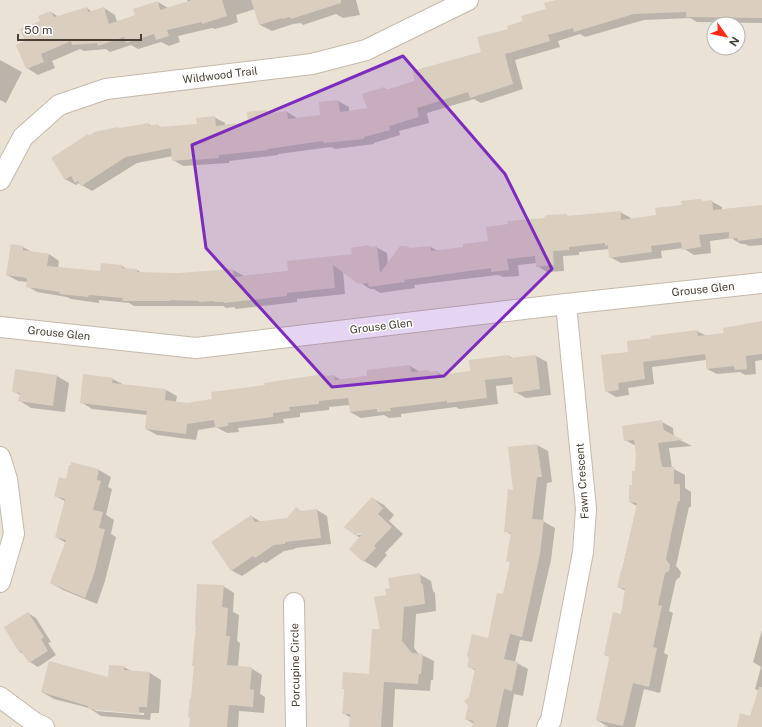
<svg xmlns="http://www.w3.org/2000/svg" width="762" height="727" viewBox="0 0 762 727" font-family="'Public Sans',sans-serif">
	<rect width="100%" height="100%" fill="#f5f0e7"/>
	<path fill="#e9e2d5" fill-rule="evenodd" d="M0 0H762V727H0ZM714 24H738V48H714Z"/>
	<path fill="#0003" fill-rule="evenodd" d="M187 0H356L360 15 343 18 336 14 303 25 301 23 293 24 272 31 260 25 255 9 236 15 238 22 230 25 215 29 212 28 178 36 180 42 169 46 161 42 138 49 131 45 110 52 106 49 84 51 80 49 52 61 55 68 38 75 27 68V42L41 21 51 12 59 17 87 8 92 12 104 8 115 15 117 22 136 16 158 2 168 8 188 2Z
		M559 0H762V23L697 22 690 18 644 20 585 37 580 34 558 41 560 47 515 60 523 89 481 103 474 99 427 113 429 123 399 131 400 135 374 143V144L335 149 331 147 278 154V155L229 161V163L183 166 173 160V156L137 163 92 191 78 183 76 185 65 179 88 135 90 136 148 124 152 126 157 125 162 128 198 125 214 117 225 123V125L249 123 266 111 271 114 287 112 297 118 321 116 320 103 338 101 349 107V112L368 109 384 88 387 90 416 82 482 53 509 29 547 10Z
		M0 60 22 72 6 103 0 100Z
		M711 201 722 207V210L762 206V245L749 246 745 244H741L731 238 710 241 711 253 694 255 683 248 661 251 662 258 621 263 610 257 609 249 579 252V255L563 256 564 271 547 272 537 266V263L518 265 519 276 503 277 498 275 414 285 415 288 380 293 374 289H370L343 271 345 294 297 299V302L236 309 234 307 226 308 223 306H134L129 303 99 300V303L71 299 67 297 37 292 27 286V282L18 281 7 275 11 245 23 247 32 252 49 254 59 261 58 268 101 273 122 266 127 269 137 270 142 273 178 274 233 270 244 276 289 271 353 255 369 246 371 248 376 247 387 253 388 264 410 249 431 247 438 251 464 248 489 242 545 219 566 215 570 217 620 212 631 218V220L657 216 704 202Z
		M762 322V360L755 361 756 374 745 375 740 372 717 374 707 369 706 360 652 367 654 384 628 388 629 395 616 397 606 391 629 352 697 331 707 336 725 334Z
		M509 356 514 359 536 356 547 362 551 395 526 398 515 392 514 384 496 386 498 404 459 409 456 407 401 414V417L389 418 384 415 361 418 350 412V405L329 407V410L300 413V417L283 419 284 423 238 428 239 432 227 433 216 427 198 430 196 440 157 435 146 429 148 415 92 409 81 402 113 379 124 385 166 390 177 396 176 402 187 404 213 400 266 386 324 375 327 377 334 376 341 380 368 376 410 366 420 372 428 371 431 373 437 372 443 375 471 372Z
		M16 370 57 376 69 383 65 412 31 408 20 401V395L13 391Z
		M662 422 673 428 674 437 692 446 669 448 672 468 685 475V488L691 492V507H689L676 566 681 572 680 577 676 580 669 611 673 613 664 653 668 655 660 693 644 689 635 727H608L597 720 610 657 605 655 621 615 626 591 618 587 637 506 630 502 635 472 637 454 636 446 625 440Z
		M537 445 548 451 552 482 547 483 543 521 555 528 551 560 532 642 520 640 515 662 528 669 523 696 514 694 508 727H473L474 724 466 719 476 671 468 666 489 639 503 595 511 563 507 560 512 535 505 531 514 491 509 448Z
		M72 464 99 470 111 477 108 487 112 489 106 515 114 520 111 534 116 537 105 581 97 604 63 590 51 583 66 543 56 537 65 501 55 496 67 480Z
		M372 498 384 505 394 515 389 521 403 534 385 553 387 555 376 568 364 561 350 549 360 538 356 535 368 534V532L357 533 355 535 354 534Z
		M317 510 327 516 331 544 295 548V549L284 551 266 563 263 562 242 576 231 570 251 516 261 522 288 519 302 512Z
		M419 574 431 581 433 591 435 593 436 611 416 614 414 648 419 654 422 655 434 661 433 680H431L430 691 395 689 393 727H350L351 718 343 713 370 675 387 596 391 589Z
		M223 586 234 593 233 612 239 615 237 641 240 643 238 667 251 668 262 675 260 694 265 697 264 713 239 711 238 727H192L191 718 189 717 192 699Z
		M28 613 36 618 51 642 48 643 56 655 38 667 30 662 24 654 20 652 5 628Z
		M762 630V727H738L751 717 759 691 755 689 761 667 753 662Z
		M124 667 133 672 150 673 161 680 159 713H151L150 720 101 716 89 708 54 699 42 692 108 679ZM94 709 144 713V715L96 711Z"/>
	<path fill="#dacebf" d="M192 0H222L227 16 202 24V22L167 30 169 36 156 40 154 34 126 43 124 37 98 46 97 43 72 45 71 41 41 54 44 62 26 69 16 45 25 41 20 29 40 21 38 16 51 11 54 17 87 7 88 12 104 7 109 24 135 15 133 9 158 1 160 10Z
		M251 0H341V3L291 19 290 17 282 19V18L259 25Z
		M556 0H762V18L686 17V12L634 14 574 32 573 28 548 35 550 41 505 54 513 84 470 98 468 92 417 108 419 117 389 126 390 130 364 137V139L324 143 323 141 268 149V150L219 155V158L195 160V159L172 161 171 148 126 157 81 186 78 181 75 183 71 176 65 180 51 158 88 134 89 136 94 132 118 127 119 128 149 123V126L158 124V127L197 124 196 118 215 116 216 126 248 122 247 112 266 110V114L287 111 288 119 320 115 319 102 338 100 340 112 367 108 362 94 384 87 385 90 415 81 412 71 481 52 477 37 508 29 507 26 523 21 521 16 546 9 544 3Z
		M700 199 703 201 712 200 713 210 762 205V238L738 241 737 238 729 239V232L699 235 701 247 682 250 681 242 651 246 652 252 609 258 608 245 605 246V243L569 247V250L553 251 554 265 536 267 535 256 507 259 509 270 491 272V268L404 280 405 282 369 287 368 283 358 284 333 265 335 288 287 293V296L224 303V302H215L214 301 199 302V301L170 300V301H122L123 298 89 295 88 297 59 294 60 292 26 287 27 278 6 275 11 244 23 246V250L49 254 47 266 100 271 101 263 122 265V268L137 269V272L178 273 233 269 234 277 288 271 287 261 352 254 351 248 369 245V247L377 246 380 273 400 246H406L410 248 431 246V251L463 247V244L488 241 486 227 508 224 507 221 544 218 546 215 567 214V216L621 211V220L656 215 655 208 682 205 681 201Z
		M762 321V354L746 356 747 369 735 370 734 366 707 369 705 354 643 362 645 379 618 383 619 390 605 392 601 355 628 352 627 341 651 338 650 336 697 330 698 336 724 333 723 328Z
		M509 355 510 358 536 355 540 389 514 393 512 377 485 380 487 398 447 403V401L390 408 391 411 377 412V409L350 412 348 398 319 401V404L289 407 290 411 273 413V417L228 423V426L215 428 214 420 187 424 186 434 145 429 147 411 80 403 83 374 113 378 112 383 166 389 165 400 187 403 212 399 211 392 265 385 264 383 324 374 325 376 334 375 335 380 367 376V370L410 365 411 372 429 370V372L437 371 438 375 470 371 469 360Z
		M15 369 57 375 53 406 18 401 20 393 12 392Z
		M662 420 664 430 683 440 658 443 662 467H674V484H680V501H678L666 559 670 565 669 571 665 573 658 605 662 606 653 647 657 648 649 687 633 683 623 726 596 720 608 664 609 656 604 655 613 612 621 614 625 589 617 587 621 570H622L637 503 629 502V485H632V471H635L636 454 634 440 624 441 622 426Z
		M537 444 542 477H537L532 519 544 520 540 554 522 637 510 634 504 659 518 662 512 691 504 689 496 727H472L474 721 465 719 468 706 464 701 469 697 475 669 467 667 469 659 467 656 472 634 488 638 497 593 503 594 510 562 506 561 511 533 504 532 508 489 513 490 508 447Z
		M71 462 99 469 97 480 101 481 93 510 103 512 99 528 105 529 94 574 85 598 50 583 66 540 55 537 65 499 54 496 59 477 66 479 69 465H71Z
		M372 497 383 508 378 514 392 527 374 546 376 548 363 562 349 549 363 533 353 534 344 527Z
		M296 507 301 511 317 509 321 538 285 542V544L274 545 255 558 253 556 231 571 211 542 251 515 255 522 287 518Z
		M420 573 421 583 423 585 425 604 404 607 402 641 412 653 423 654 421 674H419L418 684 384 682 381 727H349L350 714H342L344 694V689H342L343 672 369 674 372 629H380L374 597 386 595 385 589 390 588 388 578Z
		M197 584 224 585 222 607 228 608 226 636H230L227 665 252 667 250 689 254 690 253 707 229 705 227 727H189L190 717H188L190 698H191L194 666H192L196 625H195Z
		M28 612 44 637 41 639 48 651 29 663 21 651 19 652 4 627Z
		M49 661 108 677 109 665 125 666 124 670 150 672 147 707H139V714L88 709V706L41 692Z
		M759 687H762V727H737L740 713 750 716Z"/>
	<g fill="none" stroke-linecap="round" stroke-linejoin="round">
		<g stroke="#c4baac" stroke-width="22">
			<path id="minor" d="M0 180 23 137 59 105 106 89 312 64 366 50 468 0
				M0 327 196 348 566 304 762 283
				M0 457 7 479 14 534 0 582
				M294 603 296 727
				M0 697 35 723 44 727
				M547 727 551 720 583 552 586 509 566 304"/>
		</g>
		<use href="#minor" stroke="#fff" stroke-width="20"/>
	</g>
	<path fill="#7b2cbf" fill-opacity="0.2" stroke="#7b2cbf" stroke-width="3" stroke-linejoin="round" d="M403 56 505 174 552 269 444 376 332 387 206 248 192 145Z"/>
	<g text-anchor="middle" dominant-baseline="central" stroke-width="3" stroke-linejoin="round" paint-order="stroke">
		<g font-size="11" fill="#494035" stroke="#fff">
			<text transform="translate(220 75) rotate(-7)">Wildwood Trail</text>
			<text transform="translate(703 289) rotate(-6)">Grouse Glen</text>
			<text transform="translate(381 326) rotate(-7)">Grouse Glen</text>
			<text transform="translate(59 333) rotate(6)">Grouse Glen</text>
			<text transform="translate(582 481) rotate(-94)">Fawn Crescent</text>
			<text transform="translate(295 665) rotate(-91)">Porcupine Circle</text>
		</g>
	</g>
	<g transform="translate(726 36) rotate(123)"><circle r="19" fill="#ffffff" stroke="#b6b3ae"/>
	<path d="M0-3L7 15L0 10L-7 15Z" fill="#ff2b14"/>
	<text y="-6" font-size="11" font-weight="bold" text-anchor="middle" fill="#494035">N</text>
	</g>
	<path d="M18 34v6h123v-6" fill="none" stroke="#494035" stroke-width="2"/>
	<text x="24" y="34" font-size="12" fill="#494035" stroke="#ffffff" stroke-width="3" paint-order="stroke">50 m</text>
</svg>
